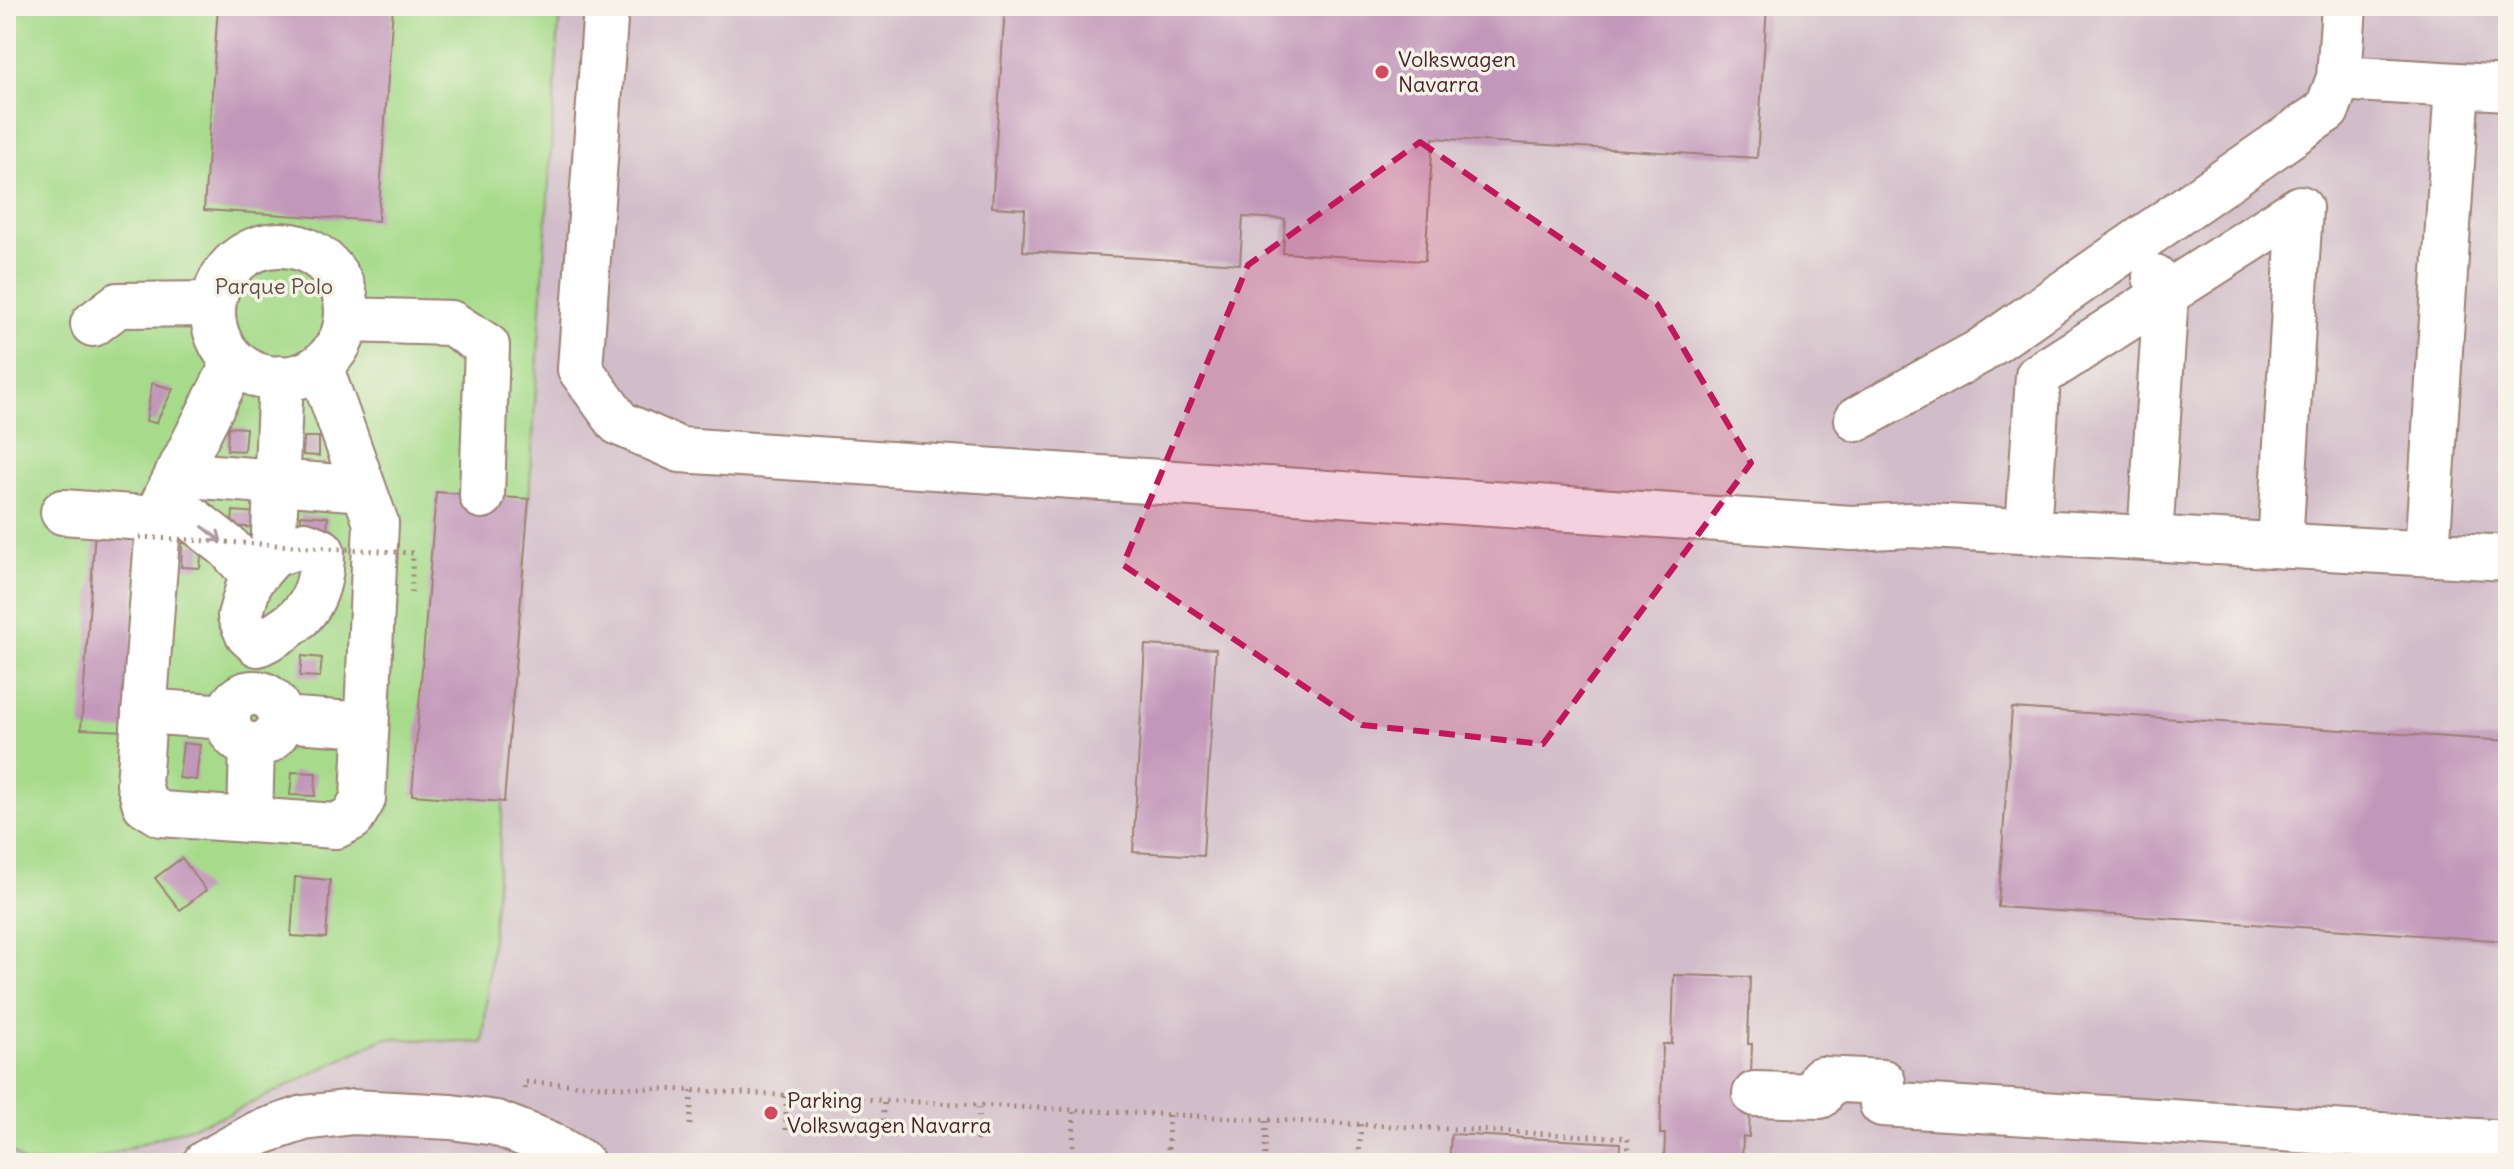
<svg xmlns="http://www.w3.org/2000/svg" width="2514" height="1169" viewBox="0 0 2514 1169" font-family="Delius,sans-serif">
	<rect width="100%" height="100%" fill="#f7f3e8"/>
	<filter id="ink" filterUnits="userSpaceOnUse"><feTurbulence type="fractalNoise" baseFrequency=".0125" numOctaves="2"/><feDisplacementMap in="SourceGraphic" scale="16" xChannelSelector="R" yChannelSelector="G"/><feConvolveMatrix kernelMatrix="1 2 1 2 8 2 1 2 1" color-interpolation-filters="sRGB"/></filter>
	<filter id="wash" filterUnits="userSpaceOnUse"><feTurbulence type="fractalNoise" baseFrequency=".006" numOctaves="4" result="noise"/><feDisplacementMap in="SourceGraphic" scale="32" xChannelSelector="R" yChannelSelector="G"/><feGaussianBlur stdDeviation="1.8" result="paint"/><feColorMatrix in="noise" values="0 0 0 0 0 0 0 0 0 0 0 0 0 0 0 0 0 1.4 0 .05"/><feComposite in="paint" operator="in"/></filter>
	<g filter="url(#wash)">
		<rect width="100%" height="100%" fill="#ede0bf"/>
		<path fill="#d1bdc9" d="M6 6H2508V1163H6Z"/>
		<path fill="#a6db8a" stroke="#787d5a" stroke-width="2" d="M6 6H560L529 499 483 1043 385 1038 229 1114 84 1163H24L6 1146Z"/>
		<g id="blocks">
			<path fill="#c298ba" d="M218 6H393L378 221 204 210Z
				M1005 6H1767L1757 158 1433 138 1425 261 1283 253 1285 219 1243 217 1240 264 1023 251 1025 209 992 207Z
				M152 383 173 389 156 423 146 421Z
				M228 427 246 428 244 451 227 450Z
				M304 437H319V456L303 455Z
				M436 492 529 499 504 802 412 795Z
				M233 511 259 513 258 528 232 526Z
				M301 515 328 517 327 533 300 531Z
				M95 530 139 532 126 731 81 729Z
				M182 543 202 544 200 568 181 567Z
				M1145 645 1216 649 1203 856 1133 852Z
				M302 656 322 658 320 677 300 676Z
				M2012 708 2508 741V941L1998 907Z
				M183 743 200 745 196 780 179 778Z
				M292 772 316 773 315 796 290 795Z
				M182 858 206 890 180 910 155 878Z
				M295 877 330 880 326 938 291 936Z
				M1674 975 1750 977 1748 1044H1752L1749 1137 1743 1136 1742 1163H1664L1665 1134H1660L1663 1044H1672Z
				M1451 1134 1620 1143 1619 1163H1449Z"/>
		</g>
	</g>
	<g filter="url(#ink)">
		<use href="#blocks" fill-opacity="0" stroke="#9c8075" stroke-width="2"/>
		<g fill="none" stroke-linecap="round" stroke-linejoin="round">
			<g stroke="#9c8075" stroke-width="48">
				<path id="minor" d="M606 6 580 369 619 423 680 450 1852 528 1910 525 2508 558
					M2339 78 2508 88
					M213 312a67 67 0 1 1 134 0a67 67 0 1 1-134 0Z
					M347 320 451 323 487 346 482 496
					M93 324 118 305 212 304
					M234 363 159 511 139 784 145 804 161 814 336 826 352 818 363 799 376 523 320 366
					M1857 419 1979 352 2327 110 2339 78 2344 6
					M177 474 364 489
					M159 511 187 515 228 547 254 576
					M63 512 158 519
					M2028 531 2038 376 2300 208 2280 545
					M2150 538 2166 294 2155 277
					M305 544 322 551C322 602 302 623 258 644L248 635 240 616 250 581 273 555Z
					M2427 553 2457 85
					M273 555 281 378
					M228 719a26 26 0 1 1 52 0a26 26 0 1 1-52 0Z
					M144 711 227 717
					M281 719 366 725
					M250 820 252 745
					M1821 1079 1883 1082
					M1755 1094 1820 1096
					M1882 1104 2508 1143
					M205 1163 259 1133 304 1118 353 1112 451 1117 496 1123 548 1143 582 1163"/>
			</g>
			<path stroke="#9c8075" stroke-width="5" stroke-dasharray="2 6" stroke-linecap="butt" d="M524 1089 525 1082 1628 1138 1627 1163
				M690 1125 692 1090
				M786 1130V1095
				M881 1137 884 1100
				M977 1141 979 1105
				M1073 1146 1074 1109
				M1168 1149 1169 1114
				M1265 1155 1266 1119
				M1359 1158 1361 1124"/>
			<use href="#minor" stroke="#fff" stroke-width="44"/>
			<path stroke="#9c8075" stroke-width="5" stroke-dasharray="2 6" stroke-linecap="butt" d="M139 537 413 553 411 597"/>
		</g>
		<defs><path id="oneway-shaft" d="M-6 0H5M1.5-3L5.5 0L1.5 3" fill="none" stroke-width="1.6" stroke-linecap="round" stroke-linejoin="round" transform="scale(2)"/></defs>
		<use stroke="#ae9aa0" href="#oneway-shaft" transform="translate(212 534) rotate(38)"/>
	</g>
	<path fill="#c2185b" fill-opacity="0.2" stroke="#c2185b" stroke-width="6" stroke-dasharray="16 10" stroke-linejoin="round" d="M1420 142 1657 304 1751 463 1543 744 1362 725 1123 565 1248 265Z"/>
	<g fill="#d1495b" stroke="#f7f3e8" stroke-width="3">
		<circle cx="1382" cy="72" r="8"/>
		<circle cx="771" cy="1113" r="8"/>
	</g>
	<g text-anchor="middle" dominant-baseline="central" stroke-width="7" stroke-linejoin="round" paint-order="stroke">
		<g font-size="22" fill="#4a1f2b" stroke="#f7f3e8" text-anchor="start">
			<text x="1398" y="59">Volkswagen<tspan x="1398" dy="25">Navarra</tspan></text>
			<text x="787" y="1100">Parking<tspan x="787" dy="25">Volkswagen Navarra</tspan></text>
		</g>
		<g font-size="22" fill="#614e43" stroke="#f7f3e8">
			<text x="274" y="286">Parque Polo</text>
		</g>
	</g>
	<rect width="2514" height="1169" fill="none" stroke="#f7f3e8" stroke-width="32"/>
</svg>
